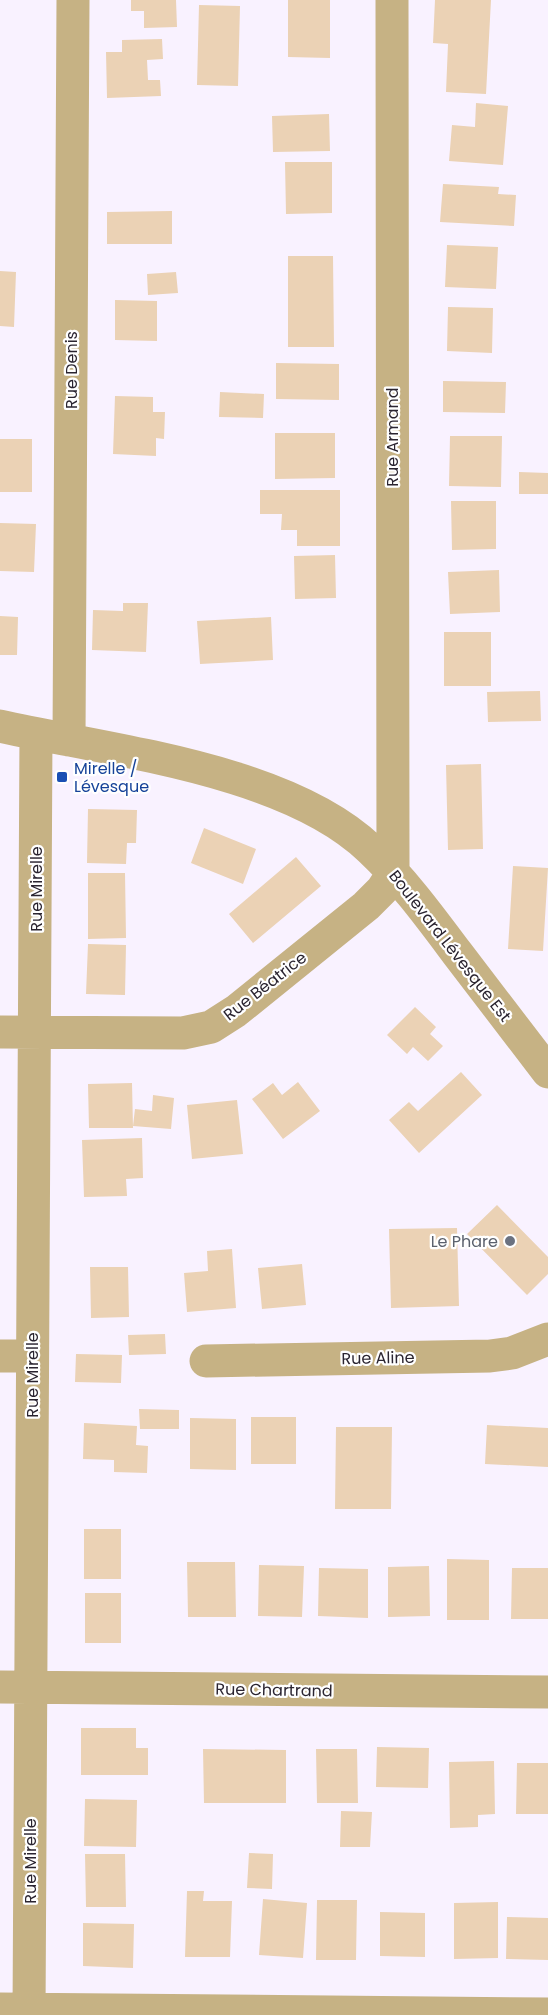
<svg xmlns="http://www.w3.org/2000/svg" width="548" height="2015" viewBox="0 0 548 2015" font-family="Poppins,sans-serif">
	<rect width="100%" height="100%" fill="#f9f2ff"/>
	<path fill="#ebd2b5" d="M131 0H176L177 27 144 28V11H131Z
		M288 0H330V58L288 57Z
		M435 0H491L486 94 446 92 448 44 433 43Z
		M199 5 240 6 238 86 197 85Z
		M162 39 163 59 147 60 148 80H160L161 96 107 98 106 52H122V40Z
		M476 103 508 106 503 165 449 161 452 125 475 127Z
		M329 114 330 151 273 152 272 116Z
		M285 162H332V213L286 214Z
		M443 184 499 187 498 194 516 195 514 226 440 222Z
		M172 211V244H107V212Z
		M447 245 498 247 496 289 445 287Z
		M288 256H333L334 347H288Z
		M0 271 16 272 14 327 0 326Z
		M176 272 178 293 148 295 147 274Z
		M115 300 157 301V341L115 340Z
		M448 307 493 308 492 353 447 351Z
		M276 363 339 364V400L276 399Z
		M443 381 506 382 505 413 443 412Z
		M220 392 264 394 263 418 219 417Z
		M115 396 153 397V412H165L164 439 156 438V456L113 454Z
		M275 433H335V478L275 479Z
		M450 436H502L501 487 449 486Z
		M0 439H32V492H0Z
		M519 472 548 473V494H519Z
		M260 490H340V546H297V530H281L282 514H260Z
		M451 501H496V549L452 550Z
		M0 523 36 524 34 572 0 571Z
		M335 555 336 598 295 599 294 556Z
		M499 570 500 612 450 614 448 572Z
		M123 603H148L146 652 92 650 93 610 123 611Z
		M0 616 18 617 17 655H0Z
		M271 617 273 660 200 664 197 621Z
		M444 632H491V686H444Z
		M540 691 541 721 488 722 487 692Z
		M481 764 483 849 448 850 446 765Z
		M88 809 137 810 136 843H127L126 864 87 863Z
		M204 828 256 849 243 884 191 863Z
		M296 857 321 886 253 943 229 914Z
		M513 866 548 868 543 951 508 949Z
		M88 873H125L126 938 88 939Z
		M88 944 126 945 125 995 86 994Z
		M415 1007 436 1027 430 1034 443 1046 428 1061 413 1047 407 1054 387 1035Z
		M461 1072 482 1095 419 1153 389 1120 409 1102 418 1111Z
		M298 1082 320 1111 283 1139 252 1099 273 1083 282 1095Z
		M132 1083 133 1128H89L88 1084Z
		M153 1095 174 1098 171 1129 133 1126 135 1109 152 1111Z
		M237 1100 243 1154 192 1159 187 1105Z
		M142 1138 143 1178 126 1179 127 1196 84 1197 82 1140Z
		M497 1205 548 1257V1274L527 1295 467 1234Z
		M457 1228 459 1306 391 1308 389 1229Z
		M232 1249 236 1308 187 1312 184 1273 208 1271 207 1251Z
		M302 1264 306 1305 262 1309 258 1268Z
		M90 1267H128L129 1317 91 1318Z
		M165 1334 166 1354 129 1355 128 1335Z
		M76 1354 122 1355 121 1383 75 1382Z
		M139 1409 179 1410V1429H140Z
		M251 1417H296V1464H251Z
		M190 1418 236 1419V1470L190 1469Z
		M84 1423 137 1426 136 1445 148 1446 147 1473 114 1472V1460L83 1459Z
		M487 1425 548 1428V1467L485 1464Z
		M336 1427H392L391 1509H335Z
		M84 1529H121V1579H84Z
		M447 1559 489 1560V1620H447Z
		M187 1562H235L236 1617H188Z
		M259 1565 304 1566 302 1617 258 1616Z
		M429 1566 430 1616 388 1617V1567Z
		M319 1568 368 1569V1618L318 1616Z
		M512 1568H548V1619H511Z
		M85 1593H121V1643H85Z
		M81 1728H136V1748H148V1775H81Z
		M377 1747 429 1748 428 1788 376 1787Z
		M203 1749 286 1750V1803H204Z
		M316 1749H357L358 1803H317Z
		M494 1761 495 1814 478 1815V1827L450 1828 449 1762Z
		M517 1763H548V1814H516Z
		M85 1799 137 1800 136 1847 84 1846Z
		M341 1811 372 1812 370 1847H340Z
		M249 1853 273 1854 272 1889 247 1888Z
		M85 1854H125L126 1907H86Z
		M187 1891H204L203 1901H232L230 1957H185Z
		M263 1899 307 1903 303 1958 259 1955Z
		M317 1900H357L356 1960H316Z
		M498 1902V1958L454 1959V1903Z
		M380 1912 425 1913V1957L380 1956Z
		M507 1917 548 1918V1960L506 1959Z
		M83 1923 134 1924 133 1968 83 1966Z"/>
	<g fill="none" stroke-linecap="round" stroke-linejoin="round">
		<path stroke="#c6b284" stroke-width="33" d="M0 726C111 751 286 769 370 849 403 880 430 917 457 953 488 993 518 1033 548 1072
			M69 740 73 0
			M0 1032 183 1033 211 1027 236 1011 366 906 382 890 393 873 392 0
			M0 1356H32
			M206 1361 490 1356 512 1353 548 1339
			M0 1687 548 1692
			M0 2009 548 2014
			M29 2015 36 734"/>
	</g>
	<rect fill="#1a4fb4" stroke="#fff" stroke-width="2" x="56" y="771" width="12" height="12" rx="3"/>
	<circle fill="#6b7280" stroke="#fff" stroke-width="2" cx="510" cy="1241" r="6"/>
	<g text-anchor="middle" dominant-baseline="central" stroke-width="4.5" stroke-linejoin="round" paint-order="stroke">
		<g font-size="16" fill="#2a2430" stroke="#fff">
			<text transform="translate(71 370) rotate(-90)">Rue Denis</text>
			<text transform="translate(392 437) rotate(-90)">Rue Armand</text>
			<text transform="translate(36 889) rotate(-90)">Rue Mirelle</text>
			<text transform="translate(450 946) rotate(52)">Boulevard Lévesque Est</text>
			<text transform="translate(265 986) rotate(-38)">Rue Béatrice</text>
			<text transform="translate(378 1358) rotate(-1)">Rue Aline</text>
			<text transform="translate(32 1375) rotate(-90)">Rue Mirelle</text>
			<text transform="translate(274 1690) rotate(1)">Rue Chartrand</text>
			<text transform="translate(30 1861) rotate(-90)">Rue Mirelle</text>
		</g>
		<g font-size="16" fill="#164399" stroke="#fff" text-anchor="start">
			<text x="74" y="768">Mirelle /<tspan x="74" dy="18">Lévesque</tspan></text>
		</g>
		<g font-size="16" fill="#5b616d" stroke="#fff" text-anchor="end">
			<text x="498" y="1241">Le Phare</text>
		</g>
	</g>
</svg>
